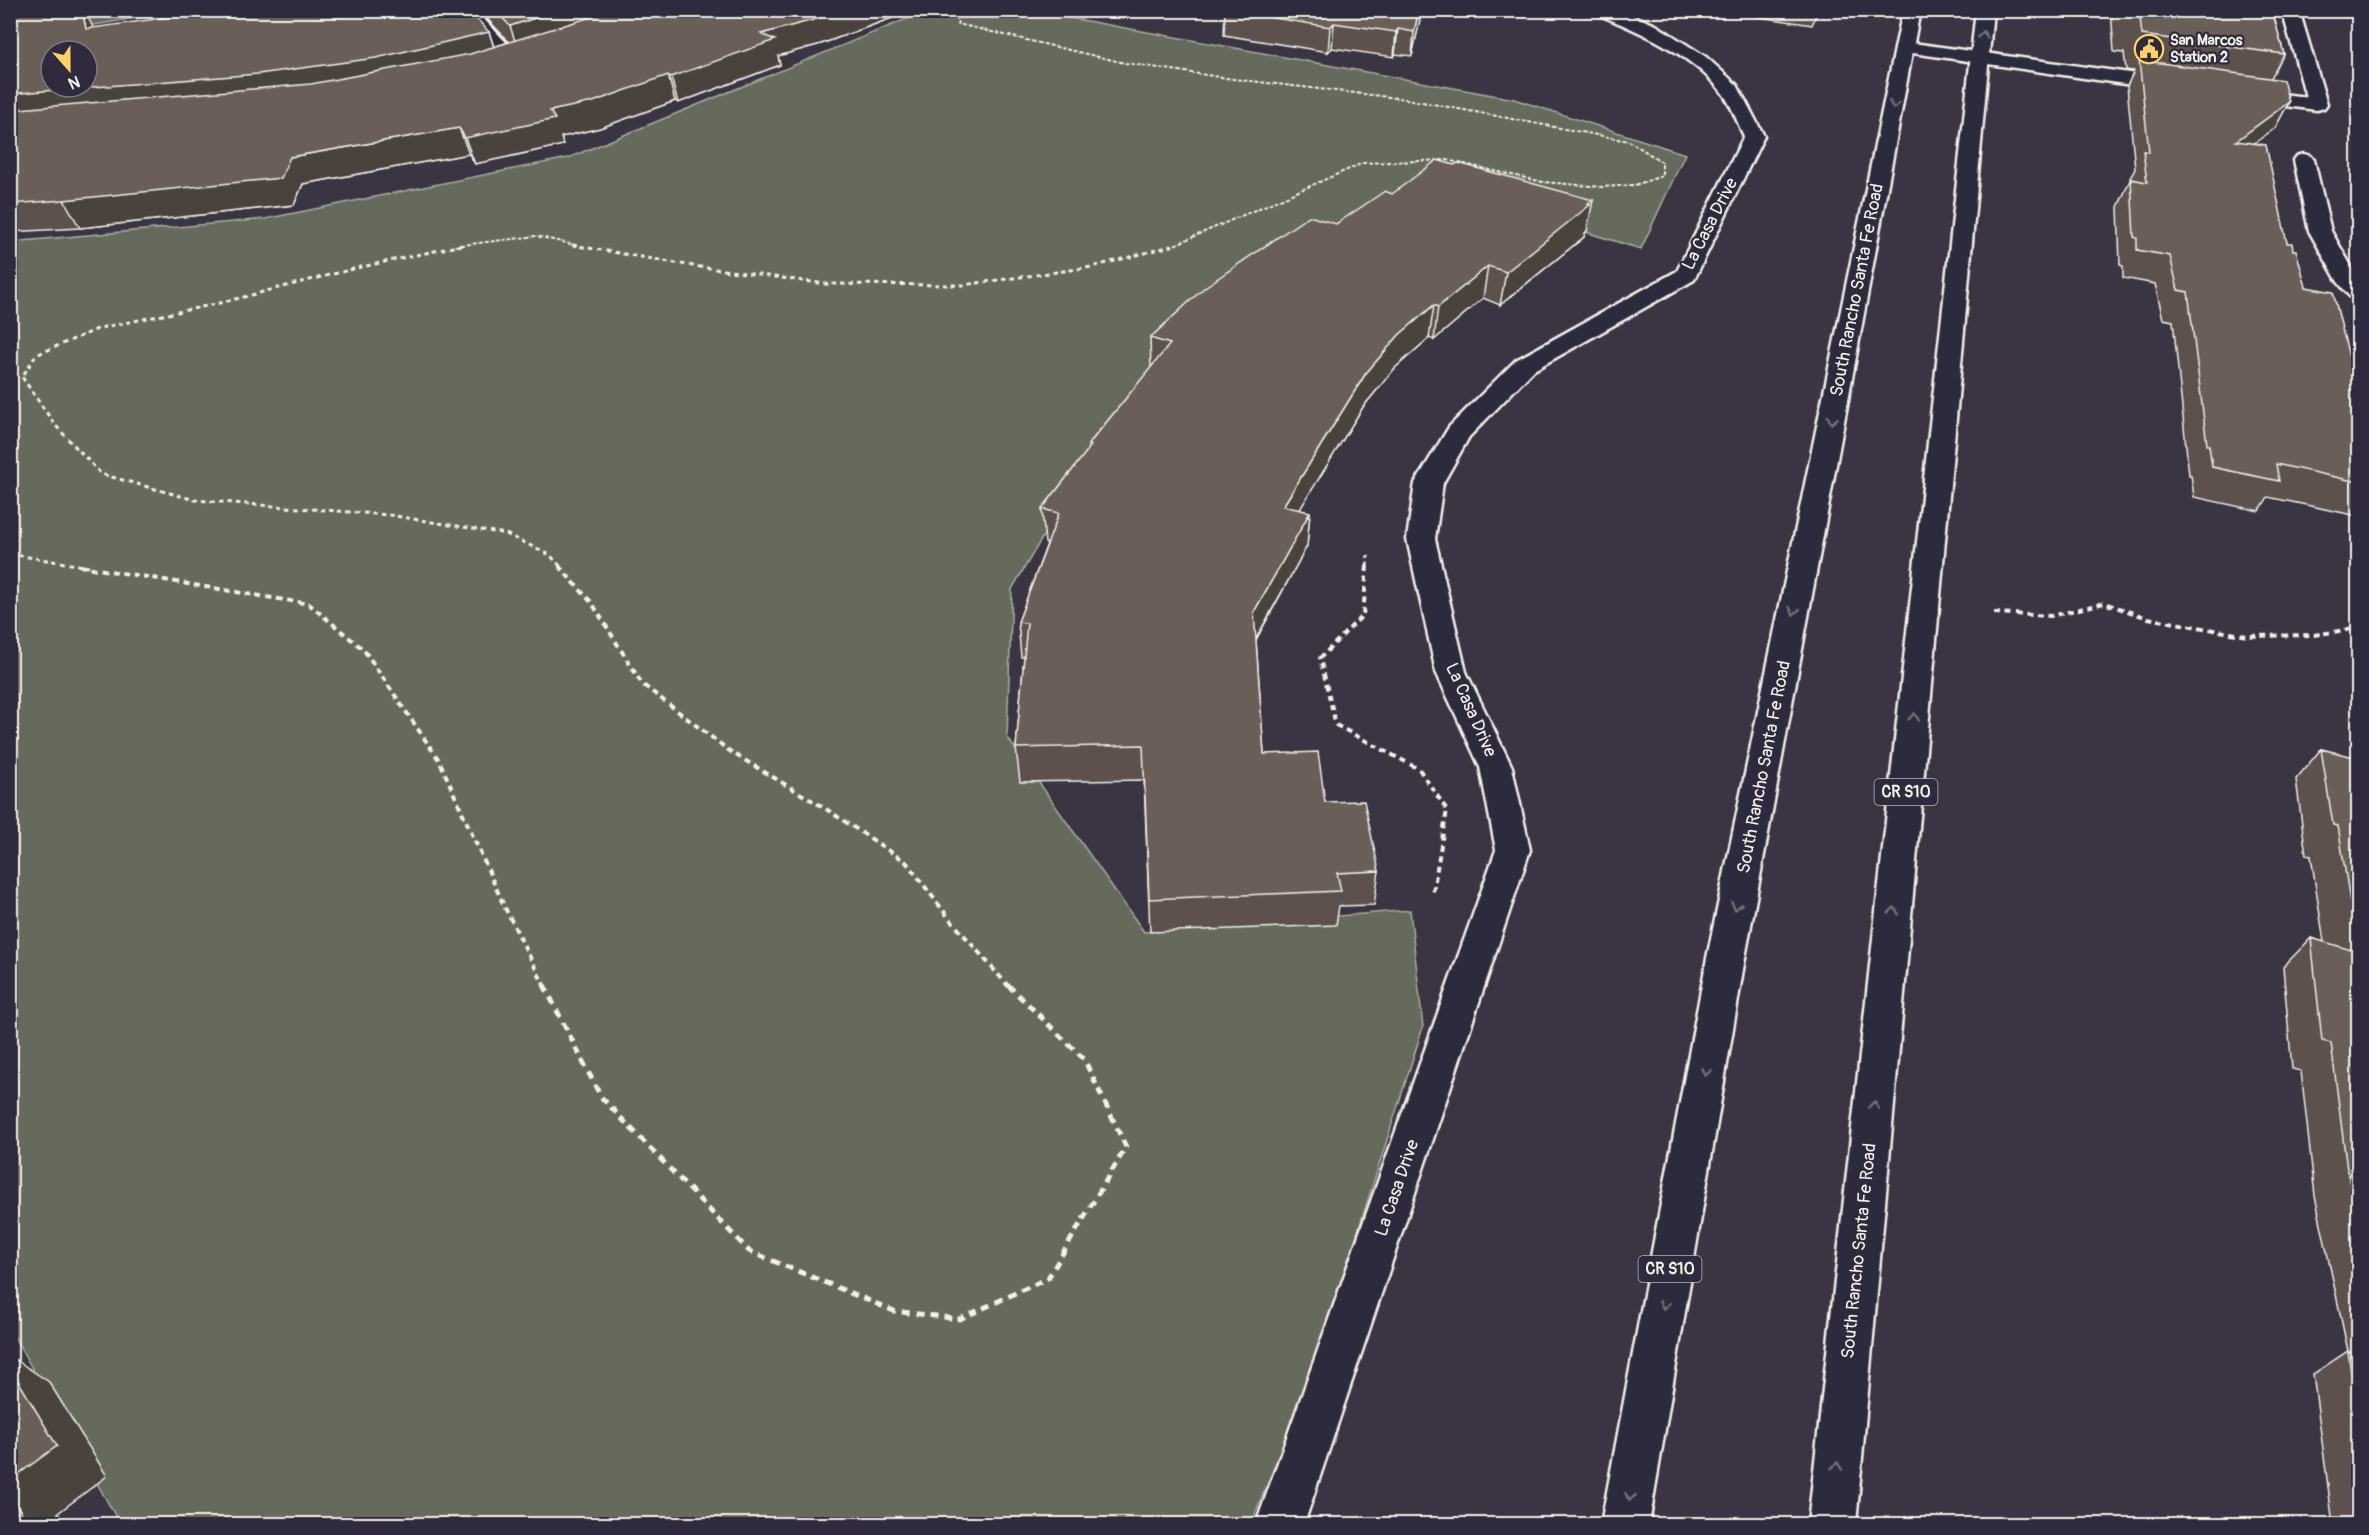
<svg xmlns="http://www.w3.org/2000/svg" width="2369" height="1535" viewBox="0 0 2369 1535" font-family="Pangolin,sans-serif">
	<rect width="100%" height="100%" fill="#3b3443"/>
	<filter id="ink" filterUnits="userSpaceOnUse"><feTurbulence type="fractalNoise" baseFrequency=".0167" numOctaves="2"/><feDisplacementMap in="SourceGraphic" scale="12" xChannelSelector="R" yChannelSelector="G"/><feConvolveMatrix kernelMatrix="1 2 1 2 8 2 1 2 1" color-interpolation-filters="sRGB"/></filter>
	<g filter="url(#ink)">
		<path fill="#656a5c" stroke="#acaea2" stroke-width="1.5" d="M10 11H177L11 39Z
			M926 11H1032L1514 99 1685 154 1641 249 1448 190 1086 463 1012 589 1007 737 1144 932 1410 910 1423 1027 1313 1372 1251 1524H120L11 1331V242L265 219 568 158Z"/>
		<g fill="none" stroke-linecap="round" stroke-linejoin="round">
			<g stroke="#f4f1e8" stroke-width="5">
				<path id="service" d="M2282 10H2299L2327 104 2324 108 2317 110 2245 101 2238 99 2236 95 2238 91 2245 89 2306 97Z
					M1905 42 2173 79 2180 81 2182 85 2180 89 2173 91 1899 51 1896 47 1899 43Z"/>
			</g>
			<g stroke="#f4f1e8" stroke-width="5">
				<path id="minor" d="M457 10H475L520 57 523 61 520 65H508Z
					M1595 10H1619L1656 25 1706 57 1737 85 1764 136 1694 280 1534 370 1469 437 1443 483 1435 539 1466 672 1512 767 1530 850 1304 1524H1256L1496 850 1480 767 1436 672 1407 539 1415 483 1449 427 1516 360 1677 271 1744 136C1737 122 1731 103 1721 91 1690 53 1641 32 1597 14Z
					M2304 154 2311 156 2314 160 2331 231 2358 278V299L2350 297 2338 282 2309 231 2294 160 2297 156Z"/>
			</g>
			<g stroke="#f4f1e8" stroke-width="5">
				<path id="primary" d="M1903 10H1920L1745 958 1649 1524H1601L1707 958Z
					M1976 10H1993L1856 1524H1808Z"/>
			</g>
			<path stroke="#f4f1e8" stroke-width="2" stroke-dasharray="4 2" stroke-linecap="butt" d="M953 10 958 24 1125 63 1233 79 1406 99 1629 141 1662 162V176L1635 185 1602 187 1543 182 1447 160 1363 163 1172 246
				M1548 10 1559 13
				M455 246 536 236 579 246"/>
			<path stroke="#f4f1e8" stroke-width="3" stroke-dasharray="4.5 4" stroke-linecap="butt" d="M462 245 357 268 216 304 100 328 36 355 22 377 55 425 101 474 195 500 389 515 506 534 550 555 561 567
				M572 245 693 266 826 284 963 285 1092 267 1175 245
				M10 554 89 567
				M1367 567 1368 555"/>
			<path stroke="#f4f1e8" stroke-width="4" stroke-dasharray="6 4.5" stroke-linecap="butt" d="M80 566 309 604 364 650 439 760 505 908 545 987
				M559 566 592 603 642 684 731 752 823 807 906 862 949 918 1009 987
				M1367 566 1363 615 1320 658 1336 725 1419 769 1447 810 1433 892
				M1994 613 2051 616 2104 603 2148 618 2247 636 2314 635 2358 628"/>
			<path stroke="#f4f1e8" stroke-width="5" stroke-dasharray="8 6" stroke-linecap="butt" d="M544 985 601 1097 749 1251 894 1311 960 1319 1048 1278 1126 1147 1084 1059 1008 985"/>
			<use href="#service" fill="#2f2a3d" fill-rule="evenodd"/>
			<use href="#minor" fill="#2f2a3d" fill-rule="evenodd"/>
			<use href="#primary" fill="#2f2a3d" fill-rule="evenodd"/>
		</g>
		<path fill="#5b514d" stroke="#f4f1e8" stroke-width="1.5" d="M479 10H914L821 44 778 56 780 65 678 103 675 101 600 128 561 137 563 145 475 164 469 154 303 184 294 205 80 228 10 232V68L13 67 93 28 489 32 494 47 509 42Z
			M1422 10 1412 56 1395 54 1394 57 1332 48 1328 52 1224 35 1225 11Z
			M1714 10H1818L1812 25Z
			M2111 10H2272L2284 54 2271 78 2289 102 2275 128 2254 143 2287 243 2293 250 2306 287 2358 393V516L2268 497 2259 511 2194 497 2191 475H2189L2173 321 2163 319 2155 284 2123 278V266L2120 265 2118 207 2130 180V178L2135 169 2127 86 2134 71 2126 70 2124 53 2114 52Z
			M1392 194 1587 231 1585 233 1584 237 1500 305 1483 298 1434 340 1429 338 1395 368 1363 407 1299 510 1310 512 1307 546 1256 640 1264 754 1325 802 1379 871 1374 905 1339 906 1336 925 1150 932 1144 780 1020 782 1016 748 1024 657H1021L1018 622 1047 544 1045 543 1042 509 1088 450V445L1151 368 1150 338 1336 224Z
			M2321 749 2358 758V1524H2333L2313 1374 2348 1351 2315 1196 2301 1071 2292 1069 2283 967 2311 938 2324 942 2311 856 2306 855 2296 779Z"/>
		<path fill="#4a423e" stroke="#f4f1e8" stroke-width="1.5" d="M82 10H84L93 27 99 54 86 29Z
			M560 10H647L518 50 510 26Z
			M842 10H914L821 44 778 56 780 65 678 103 671 77 761 34Z
			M1419 10H1422L1412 56 1414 32Z
			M1334 23 1332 48 1328 52 1330 27Z
			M1398 29 1395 54 1394 57 1396 32Z
			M489 32 497 57 386 83 34 119 10 108V96L11 95 19 93Z
			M668 75 675 101 600 128 561 137 563 145 475 164 465 138Z
			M2289 102 2275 128 2222 167 2236 141Z
			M459 128 469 154 303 184 294 205 80 228 64 200 290 157Z
			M1593 200 1587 231 1585 233 1584 237 1500 305 1506 272Z
			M1488 266 1483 298 1434 340 1438 307Z
			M1434 305 1429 338 1395 368 1363 407 1281 540 1283 506 1366 373 1399 335Z
			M1310 512 1307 546 1252 646 1254 612Z
			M10 1356 49 1382 107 1476 58 1513 65 1524H28L10 1493Z"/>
		<path fill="#6a5e59" stroke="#f4f1e8" stroke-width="1.5" fill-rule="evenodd" d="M32 10H82L86 29 212 11 211 10H469L489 32 376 58 258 74 19 93 11 95 10 96V68L13 67 10 47V29L14 28 13 19 16 18V13ZM51 51H87V87H51Z
			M495 10H560L510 26Z
			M614 10H842L817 19 761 34 775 40 671 77 668 75 593 102 550 111 555 119 465 138 459 128 290 157 281 178 64 200 10 204V106L19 109 311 84 470 54Z
			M1225 10H1419L1414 32 1398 29 1396 32 1334 23 1330 27Z
			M2129 10H2272L2284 54 2142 35 2140 18 2130 17Z
			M2139 60 2283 80 2289 102 2236 141 2266 145 2287 243H2292L2293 250H2296L2306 287 2333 292 2358 393V482L2276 464 2279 481 2212 467 2209 445H2207L2188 292 2178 290 2170 256 2137 250V238L2134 237 2131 179 2147 182 2143 151 2149 152Z
			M1437 160 1454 165 1458 163 1593 200 1588 204 1590 205 1506 272 1488 266 1438 307 1434 305 1399 335 1366 373 1283 506 1310 512 1254 612 1264 754 1318 752 1325 802 1364 801 1379 871 1337 873 1341 891 1149 899 1143 745 1016 748 1027 623 1018 622 1059 513 1042 509 1091 446 1088 445 1170 344 1150 338 1205 287 1309 216 1336 224 1385 191 1392 194Z
			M2321 749 2358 758V1217L2347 1170 2331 1043 2322 1041 2311 938 2358 952 2338 826 2333 825Z
			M2348 1351 2358 1354V1423Z
			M10 1367 57 1446 10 1480Z
			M10 1493 28 1524H10Z"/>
		<defs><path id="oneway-chevron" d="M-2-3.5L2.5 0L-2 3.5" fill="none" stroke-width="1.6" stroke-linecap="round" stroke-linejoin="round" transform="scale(1.5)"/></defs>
		<g stroke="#747079">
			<use href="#oneway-chevron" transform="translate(1983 35) rotate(-84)"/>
			<use href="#oneway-chevron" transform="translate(1894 105) rotate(101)"/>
			<use href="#oneway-chevron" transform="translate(1832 420) rotate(101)"/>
			<use href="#oneway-chevron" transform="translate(1794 611) rotate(101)"/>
			<use href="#oneway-chevron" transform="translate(1914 717) rotate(-84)"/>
			<use href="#oneway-chevron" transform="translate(1736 906) rotate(101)"/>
			<use href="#oneway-chevron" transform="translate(1894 911) rotate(-84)"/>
			<use href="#oneway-chevron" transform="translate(1706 1072) rotate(100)"/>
			<use href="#oneway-chevron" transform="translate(1874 1105) rotate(-84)"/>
			<use href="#oneway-chevron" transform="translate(1664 1305) rotate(100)"/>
			<use href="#oneway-chevron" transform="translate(1837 1466) rotate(-84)"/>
			<use href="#oneway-chevron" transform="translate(1630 1497) rotate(100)"/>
		</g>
	</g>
	<defs>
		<g id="civic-ring" transform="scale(1.5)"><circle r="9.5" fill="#2f2a3d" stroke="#ffd166" stroke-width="1.5"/><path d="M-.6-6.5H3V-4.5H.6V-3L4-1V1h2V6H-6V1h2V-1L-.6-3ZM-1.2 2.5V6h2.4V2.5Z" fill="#ffd166"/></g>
	</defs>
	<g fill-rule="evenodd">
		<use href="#civic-ring" x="2149" y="49"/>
	</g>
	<g text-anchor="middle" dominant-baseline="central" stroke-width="4.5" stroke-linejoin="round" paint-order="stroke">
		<g font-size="15" font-weight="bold" fill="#f4f1e8" stroke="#2f2a3d" text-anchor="start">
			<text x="2170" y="40">San Marcos<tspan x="2170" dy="17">Station 2</tspan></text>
		</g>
		<g fill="#2f2a3d" stroke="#b9b5b5" stroke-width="1.5">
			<rect x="1874.5" y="779" width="63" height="26" rx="4.5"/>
			<rect x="1638.5" y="1256" width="63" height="26" rx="4.5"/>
		</g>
		<g font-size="16" font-weight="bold" fill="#f4f1e8">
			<text x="1906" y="792">CR S10</text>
			<text x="1670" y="1269">CR S10</text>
		</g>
		<g font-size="18" fill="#f4f1e8" stroke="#2f2a3d">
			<text transform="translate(1710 224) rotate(-63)">La Casa Drive</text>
			<text transform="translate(1857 290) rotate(-79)">South Rancho Santa Fe Road</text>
			<text transform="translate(1471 710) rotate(66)">La Casa Drive</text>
			<text transform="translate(1764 767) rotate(-79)">South Rancho Santa Fe Road</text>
			<text transform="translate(1397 1188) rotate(-71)">La Casa Drive</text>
			<text transform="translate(1859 1251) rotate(-84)">South Rancho Santa Fe Road</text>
		</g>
	</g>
	<rect width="2369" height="1535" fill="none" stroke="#2f2a3d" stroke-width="36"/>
	<rect x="18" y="18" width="2333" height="1499" fill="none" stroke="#f4f1e8" stroke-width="2" filter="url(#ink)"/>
	<g transform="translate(69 69) rotate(159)"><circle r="28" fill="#2f2a3d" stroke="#7e7a81" stroke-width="1.5"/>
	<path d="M0-4.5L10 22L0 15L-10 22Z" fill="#ffd166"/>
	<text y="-9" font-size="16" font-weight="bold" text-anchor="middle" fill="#f4f1e8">N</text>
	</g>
</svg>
